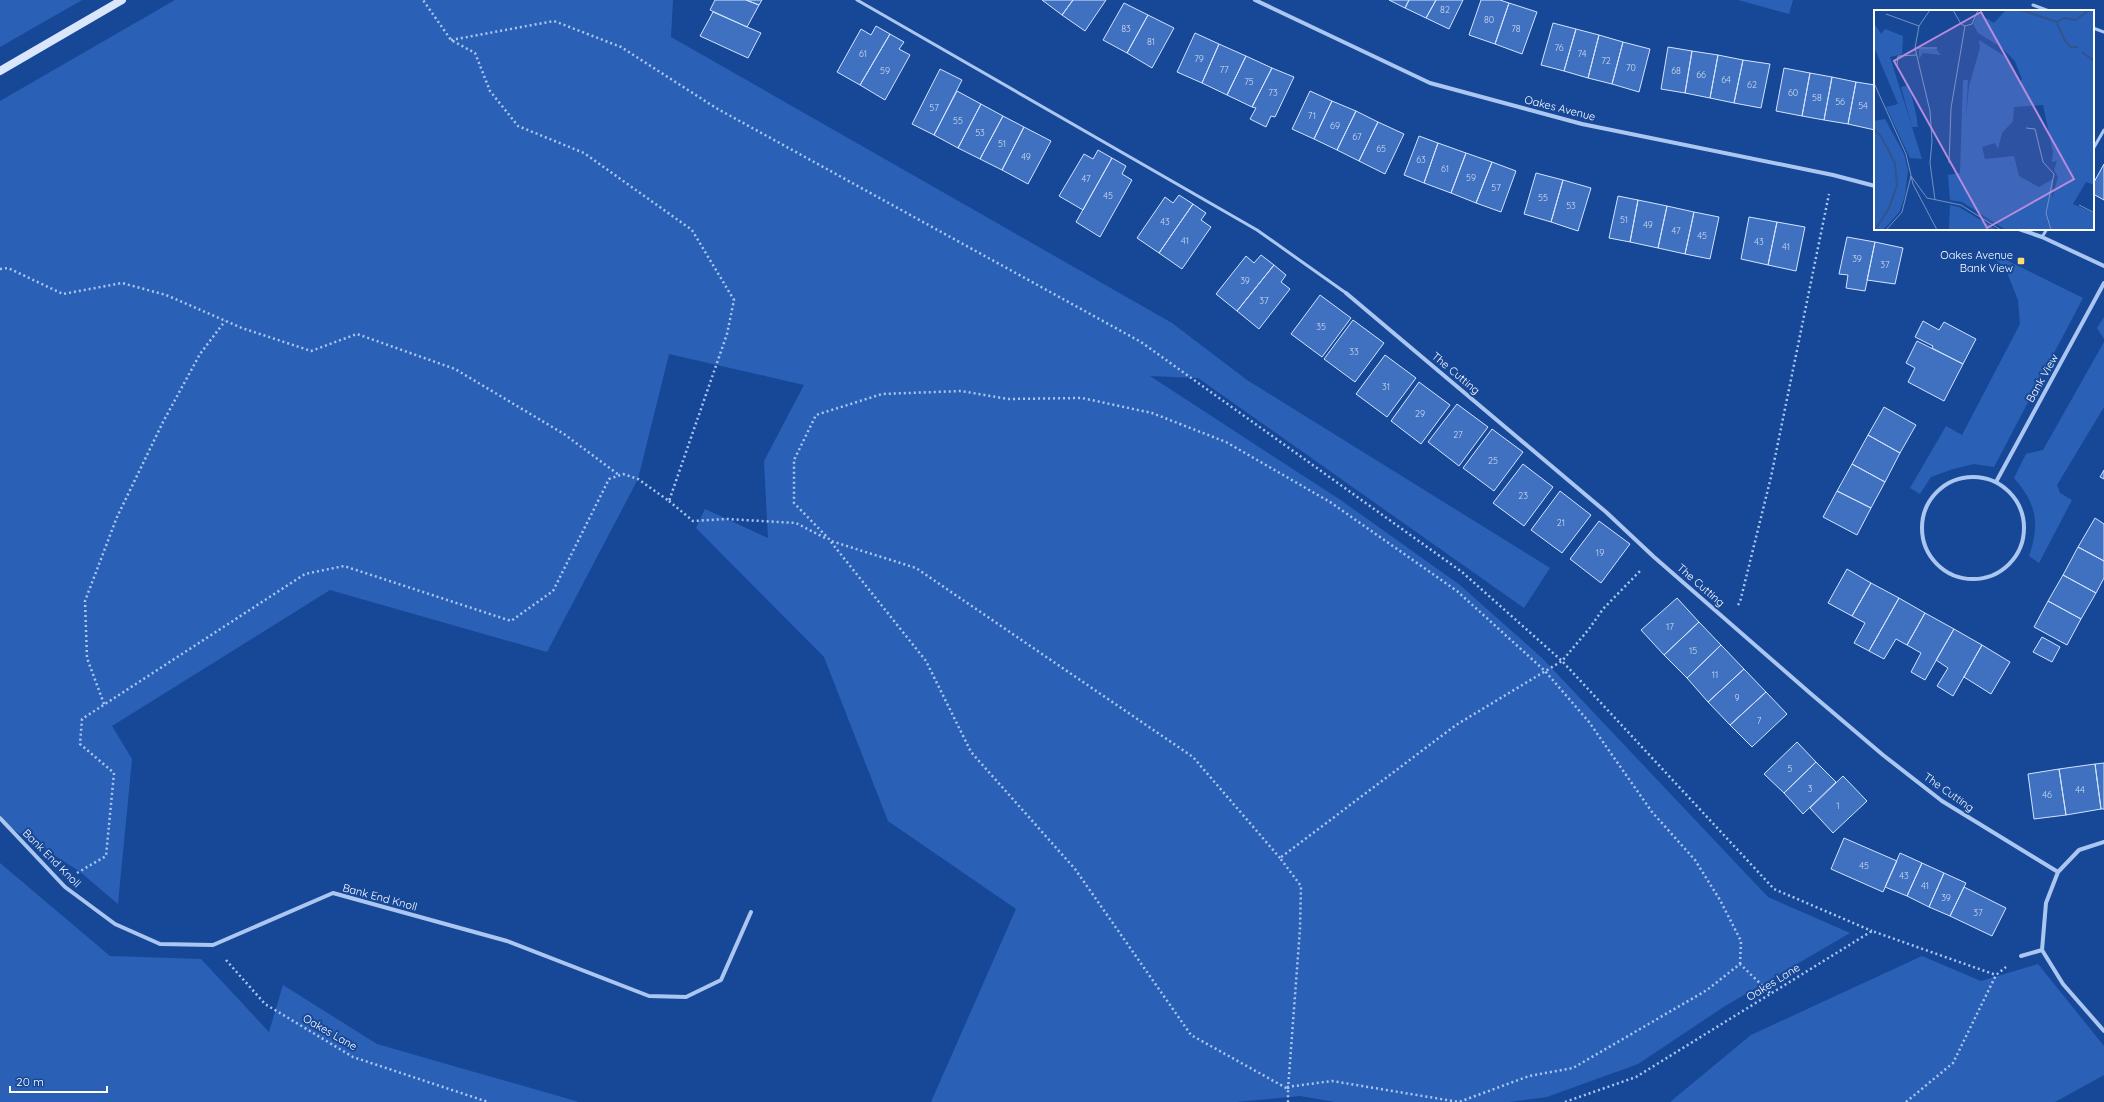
<svg xmlns="http://www.w3.org/2000/svg" width="2104" height="1102" viewBox="0 0 2104 1102" font-family="Quicksand,sans-serif">
	<rect width="100%" height="100%" fill="#174898"/>
	<path fill="#2a61b6" d="M0 0H82L0 47Z
		M175 0H673L671 37 1172 323 1247 380 1550 568 1524 608 1198 378 1150 376 1342 501 1460 585 1542 658 1768 897 1850 933 1725 1006 1638 1064 1547 1097 1509 1102H1335L1300 1096 1236 1102H931L1016 909 888 821 824 657 696 528 705 509 768 538 764 461 804 385 669 354 638 479 547 652 330 590 112 726 132 759 118 904 79 871 0 821V101Z
		M1738 0H1793L1789 14Z
		M1990 252 2083 298 1994 467 1974 464 1953 469 1931 477 1920 494 1910 488 1946 426 1962 435 2020 324 2018 300 2008 275Z
		M2104 317V339L2097 328Z
		M2104 342V407L2057 485 2060 493 2072 500 2039 563 2029 556C2040 524 2037 504 2014 478L2026 454 2043 450Z
		M0 863 110 956 201 959 269 1032 283 985 377 1044 579 1102H0Z
		M1922 956 1981 981 2038 964 2104 1046V1075L2055 1102H1670L1751 1035Z"/>
	<path fill="#4071c0" stroke="#d2e3fc" d="M715 0H746L759 5 747 27 710 10Z
		M746 0H762L759 5Z
		M1042 0H1073L1062 15Z
		M1073 0H1106L1085 31 1062 15Z
		M1389 0H1409L1405 8Z
		M1409 0H1436L1426 18 1405 8Z
		M1436 0H1463L1449 29 1426 18Z
		M1481 0H1500L1509 3 1495 44 1469 35Z
		M1124 3 1148 15 1127 53 1103 40Z
		M1509 3 1537 12 1522 54 1495 44Z
		M713 12 761 33 748 58 700 36Z
		M1148 15 1174 28 1152 68 1127 53Z
		M1553 23 1576 29 1564 71 1541 65Z
		M876 26 890 34 860 85 837 72 861 29 871 35Z
		M1576 29 1599 35 1588 78 1564 71Z
		M1195 33 1219 44 1202 83 1177 72Z
		M890 34 904 42 899 49 910 55 885 100 860 85Z
		M1599 35 1623 42 1612 84 1588 78Z
		M1623 42 1650 49 1639 92 1612 84Z
		M1219 44 1246 56 1227 95 1202 83Z
		M1668 47 1692 51 1685 93 1661 89Z
		M1692 51 1718 55 1710 98 1685 93Z
		M1718 55 1743 60 1734 103 1710 98Z
		M1246 56 1272 68 1252 107 1227 95Z
		M1743 60 1770 64 1761 108 1734 103Z
		M1272 68 1294 77 1275 117 1271 116 1266 127 1250 119 1256 108 1252 107Z
		M1784 68 1810 73 1802 116 1776 111Z
		M940 69 962 80 934 135 912 124Z
		M1810 73 1832 77 1824 120 1802 116Z
		M1832 77 1856 82 1848 124 1824 120Z
		M1856 82 1875 85V130L1848 124Z
		M957 91 981 104 958 148 934 135Z
		M1310 91 1332 101 1314 139 1292 129Z
		M1332 101 1356 111 1337 150 1314 139Z
		M981 104 1003 116 980 159 958 148Z
		M1356 111 1378 122 1359 161 1337 150Z
		M1003 116 1024 127 1002 170 980 159Z
		M1378 122 1404 134 1385 174 1359 161Z
		M1024 127 1051 141 1028 184 1002 170Z
		M1419 136 1438 143 1424 183 1404 175Z
		M1438 143 1466 153 1451 193 1424 183Z
		M1098 150 1112 158 1083 210 1059 196 1084 154 1093 159Z
		M1466 153 1492 162 1476 203 1451 193Z
		M1112 158 1126 166 1122 174 1132 180 1100 237 1076 222Z
		M1492 162 1516 171 1501 212 1476 203Z
		M2104 164V200L2093 194V184Z
		M1536 173 1563 180 1551 222 1524 214Z
		M1563 180 1591 188 1578 231 1551 222Z
		M1179 195 1193 204 1159 253 1137 238 1165 197 1173 203Z
		M1618 196 1638 200 1630 242 1609 238Z
		M1638 200 1667 206 1658 248 1630 242Z
		M1193 204 1206 213 1201 220 1211 227 1182 269 1159 253Z
		M1667 206 1694 212 1685 254 1658 248Z
		M1694 212 1719 217 1710 259 1685 254Z
		M1749 217 1777 222 1768 265 1741 259Z
		M1777 222 1805 227 1796 271 1768 265Z
		M1847 237 1875 242 1865 291 1846 288 1848 275 1839 274Z
		M1875 242 1903 248 1895 284 1867 280Z
		M1261 255 1274 265 1237 311 1216 294 1246 256 1254 263Z
		M1274 265 1286 275 1281 282 1290 289 1259 329 1237 311Z
		M1320 295 1351 318 1322 357 1291 334Z
		M1353 320 1384 343 1355 382 1324 359Z
		M1923 321 1939 330 1944 322 1976 339 1963 364 1932 348 1933 346 1915 337Z
		M1917 341 1963 364 1944 401 1908 382 1915 368 1906 363Z
		M1385 355 1416 378 1387 417 1356 394Z
		M1419 382 1450 405 1421 444 1391 421Z
		M1457 404 1488 427 1459 466 1428 442Z
		M1884 407 1916 425 1900 453 1868 435Z
		M1492 429 1523 452 1494 491 1463 468Z
		M1868 435 1900 453 1885 482 1852 464Z
		M1523 464 1553 487 1524 526 1493 503Z
		M1852 464 1885 482 1871 508 1837 491Z
		M2104 470V479L2100 477Z
		M1560 491 1591 515 1562 553 1531 530Z
		M1837 491 1871 508 1857 535 1823 517Z
		M2095 518 2104 524V561L2078 547Z
		M1599 521 1630 544 1601 583 1570 559Z
		M2078 547 2104 561V578L2096 593 2063 575Z
		M1847 569 1871 583 1852 616 1828 603Z
		M2063 575 2096 593 2081 619 2048 601Z
		M1871 583 1899 598 1869 651 1854 643 1865 623 1852 616Z
		M1677 598 1699 622 1664 655 1641 630Z
		M1899 598 1925 613 1907 645 1896 639 1884 659 1869 651Z
		M2048 601 2081 619 2067 645 2034 627Z
		M1925 613 1954 629 1925 680 1911 672 1921 653 1907 645Z
		M1699 622 1721 645 1687 678 1664 655Z
		M1954 629 1982 645 1953 696 1937 686 1948 668 1936 660Z
		M2042 637 2060 647 2052 662 2033 652Z
		M1721 645 1744 669 1708 702 1687 678Z
		M1982 645 2010 662 1991 694 1964 677Z
		M1744 669 1766 692 1730 725 1708 702Z
		M1766 692 1787 714 1752 747 1730 725Z
		M1797 742 1816 762 1784 793 1764 774Z
		M1816 762 1836 782 1803 814 1784 793Z
		M2104 763V809H2101L2095 764Z
		M2095 764 2101 809 2066 815 2059 769Z
		M2059 769 2066 815 2034 819 2028 774Z
		M1843 776 1867 801 1833 833 1810 808Z
		M1844 838 1897 861 1883 892 1831 869Z
		M1900 853 1922 863 1907 896 1885 887Z
		M1922 863 1944 873 1929 907 1907 896Z
		M1944 873 1966 883 1950 916 1929 907Z
		M1964 887 2006 908 1992 936 1950 916Z"/>
	<g fill="none" stroke-linecap="round" stroke-linejoin="round">
		<path stroke="#abc7f1" stroke-width="2.5" stroke-dasharray="2 3" stroke-linecap="butt" d="M451 40 554 21 621 47 716 108 1141 342 1462 572 1562 661 1774 889 1872 931
			M0 269 8 268 63 294 122 283 166 295 242 328 311 351 357 334 455 369 564 434 619 475
			M669 501 693 521 727 519 796 523 827 539
			M831 542 926 661 971 752 1075 869 1191 1035 1288 1089V1102
			M1738 605 1740 602 1771 477 1829 194
			M104 704 87 658 85 601 117 517 163 422 200 354 225 321
			M1280 858 1193 757 916 568 831 541 794 503V460L816 415 882 394 961 391 1008 399 1082 398 1152 413 1226 442 1330 502 1457 591 1545 671 1589 722 1652 812 1695 860 1720 900 1741 941 1740 964
			M77 873 106 856 114 773 80 744 82 719 305 574 344 566 511 621 553 591 609 479 623 474 638 479 669 501 727 334 734 300 692 230 584 153 518 126 490 91 475 53 451 40 423 0
			M226 960 265 1004 353 1057 488 1102
			M1287 1087 1332 1081 1459 1102 1529 1076 1573 1068 1707 990 1740 964 1771 994
			M1288 1089 1300 929 1301 886 1280 858 1456 725 1562 661 1589 629 1603 609 1641 570
			M1565 1102 1636 1077 1872 931 1996 975
			M1906 1102 1953 1063 1996 975 2006 967"/>
		<path stroke="#abc7f1" stroke-width="3" d="M857 0 1257 230 1346 293
			M2033 5 2049 11
			M2093 28 2104 32
			M2093 149 2104 130
			M2042 237 2047 229"/>
		<path stroke="#abc7f1" stroke-width="4" d="M1255 0 1430 83 1582 124 1833 175 1875 186
			M2019 229 2042 237 2104 266
			M1346 293 1606 512 1654 557 1810 693 1883 755 1942 801 2058 872
			M1922 528a51 51 0 1 1 102 0a51 51 0 1 1-102 0Z
			M1996 482 2104 283
			M0 818 65 887 115 924 160 944 213 945 333 893 507 941 649 996 686 997 721 980 751 912
			M2104 842 2079 850 2058 872 2046 903 2042 950 2063 984 2104 1031
			M2021 956 2042 950"/>
		<path stroke="#d9e6fc" stroke-width="8" d="M0 71 122 0"/>
	</g>
	<rect fill="#ffdc6b" stroke="#174898" stroke-width="1.5" x="2017" y="257" width="8" height="8" rx="2"/>
	<g text-anchor="middle" dominant-baseline="central" stroke-width="4" stroke-linejoin="round" paint-order="stroke">
		<g font-size="9" fill="#cfdcef">
			<text x="1445" y="9">82</text>
			<text x="1489" y="19">80</text>
			<text x="1126" y="28">83</text>
			<text x="1516" y="28">78</text>
			<text x="1151" y="41">81</text>
			<text x="1559" y="47">76</text>
			<text x="863" y="53">61</text>
			<text x="1582" y="53">74</text>
			<text x="1199" y="58">79</text>
			<text x="1606" y="60">72</text>
			<text x="1631" y="67">70</text>
			<text x="1224" y="69">77</text>
			<text x="885" y="70">59</text>
			<text x="1676" y="70">68</text>
			<text x="1701" y="74">66</text>
			<text x="1726" y="79">64</text>
			<text x="1249" y="81">75</text>
			<text x="1752" y="84">62</text>
			<text x="1273" y="92">73</text>
			<text x="1793" y="92">60</text>
			<text x="1817" y="97">58</text>
			<text x="1840" y="101">56</text>
			<text x="1863" y="105">54</text>
			<text x="934" y="107">57</text>
			<text x="1312" y="115">71</text>
			<text x="958" y="120">55</text>
			<text x="1335" y="125">69</text>
			<text x="980" y="132">53</text>
			<text x="1357" y="136">67</text>
			<text x="1002" y="143">51</text>
			<text x="1381" y="148">65</text>
			<text x="1026" y="156">49</text>
			<text x="1421" y="159">63</text>
			<text x="1445" y="168">61</text>
			<text x="1471" y="177">59</text>
			<text x="1086" y="178">47</text>
			<text x="1496" y="187">57</text>
			<text x="1108" y="195">45</text>
			<text x="1543" y="197">55</text>
			<text x="1571" y="205">53</text>
			<text x="1624" y="219">51</text>
			<text x="1165" y="221">43</text>
			<text x="1648" y="224">49</text>
			<text x="1676" y="230">47</text>
			<text x="1702" y="235">45</text>
			<text x="1185" y="240">41</text>
			<text x="1759" y="241">43</text>
			<text x="1786" y="246">41</text>
			<text x="1857" y="258">39</text>
			<text x="1885" y="264">37</text>
			<text x="1245" y="280">39</text>
			<text x="1264" y="300">37</text>
			<text x="1321" y="326">35</text>
			<text x="1354" y="351">33</text>
			<text x="1386" y="386">31</text>
			<text x="1420" y="413">29</text>
			<text x="1458" y="434">27</text>
			<text x="1493" y="460">25</text>
			<text x="1523" y="495">23</text>
			<text x="1561" y="522">21</text>
			<text x="1600" y="552">19</text>
			<text x="1670" y="626">17</text>
			<text x="1693" y="650">15</text>
			<text x="1715" y="674">11</text>
			<text x="1737" y="697">9</text>
			<text x="1759" y="720">7</text>
			<text x="1790" y="768">5</text>
			<text x="1810" y="788">3</text>
			<text x="2080" y="789">44</text>
			<text x="2047" y="794">46</text>
			<text x="1838" y="805">1</text>
			<text x="1864" y="865">45</text>
			<text x="1904" y="875">43</text>
			<text x="1925" y="885">41</text>
			<text x="1946" y="897">39</text>
			<text x="1978" y="912">37</text>
		</g>
		<g font-size="11" fill="#fff" stroke="#174898">
			<text transform="translate(1560 108) rotate(14)">Oakes Avenue</text>
			<text transform="translate(1456 373) rotate(40)">The Cutting</text>
			<text transform="translate(2042 378) rotate(-61)">Bank View</text>
			<text transform="translate(1701 585) rotate(41)">The Cutting</text>
			<text transform="translate(1949 792) rotate(35)">The Cutting</text>
			<text transform="translate(52 858) rotate(45)">Bank End Knoll</text>
			<text transform="translate(380 897) rotate(15)">Bank End Knoll</text>
			<text transform="translate(1773 982) rotate(-32)">Oakes Lane</text>
			<text transform="translate(330 1032) rotate(30)">Oakes Lane</text>
		</g>
		<g font-size="11" fill="#fff" stroke="#174898" text-anchor="end">
			<text x="2013" y="255">Oakes Avenue<tspan x="2013" dy="13">Bank View</tspan></text>
		</g>
	</g>
	<g transform="translate(1874 10)">
		<rect width="220" height="220" fill="#174898"/>
		<path d="M132 0H220V175L212 172 199 194 220 203V220H132L88 192 76 190 74 165 86 163 89 70H94L92 109 95 76 106 38 105 30 132 47 146 72 148 69 141 51 127 37 104 23 99 14 104 3 120 13ZM169 95 179 142 178 152 183 151 180 160 184 167 178 188 179 169 165 177 145 166 140 146 111 149 108 137 121 133 124 139 128 123 139 111 140 97ZM0 13 7 24 11 19 29 26 28 44 16 47 48 149 36 148 12 97 24 94 0 37ZM45 39H62L67 45 49 43 45 49ZM35 75 42 104 44 117H38L27 77ZM11 109 30 144 34 160 31 185 26 201 13 216 8 220H0V111ZM76 195 85 197 123 220H75Z" fill="#2a61b6" fill-rule="evenodd"/>
		<path fill="none" stroke="#31548f" stroke-width="2" d="M147 0 183 12 190 8 202 10 215 0M183 13 191 31 197 37H204M208 42 220 51M0 120 6 125 15 141 21 154 23 175 15 198 1 220"/>
		<path fill="none" stroke="#7491c1" stroke-width="1" d="M56 0 45 16 41 38 56 101 58 131 56 153 61 190M79 0 87 14 91 16M12 4 45 16M91 16 98 14 104 0M41 38H63M23 56 24 46 42 45M0 73 32 144 39 174 63 220M152 118 161 119 169 152 180 164 172 203 177 220M75 153 77 98 91 16M205 195 219 202M12 220 28 202 37 166 53 188 87 195 127 220"/>
		<path fill="#b68bdc" fill-opacity="0.15" stroke="#b68bdc" stroke-width="2" d="M107 2 200 169 113 218 20 51Z"/>
		<rect width="220" height="220" fill="none" stroke="#fff" stroke-width="2"/>
	</g>
	<path d="M10 1086v6h97v-6" fill="none" stroke="#ffffff" stroke-width="2"/>
	<text x="16" y="1086" font-size="12" fill="#ffffff" stroke="#174898" stroke-width="3" paint-order="stroke">20 m</text>
</svg>
